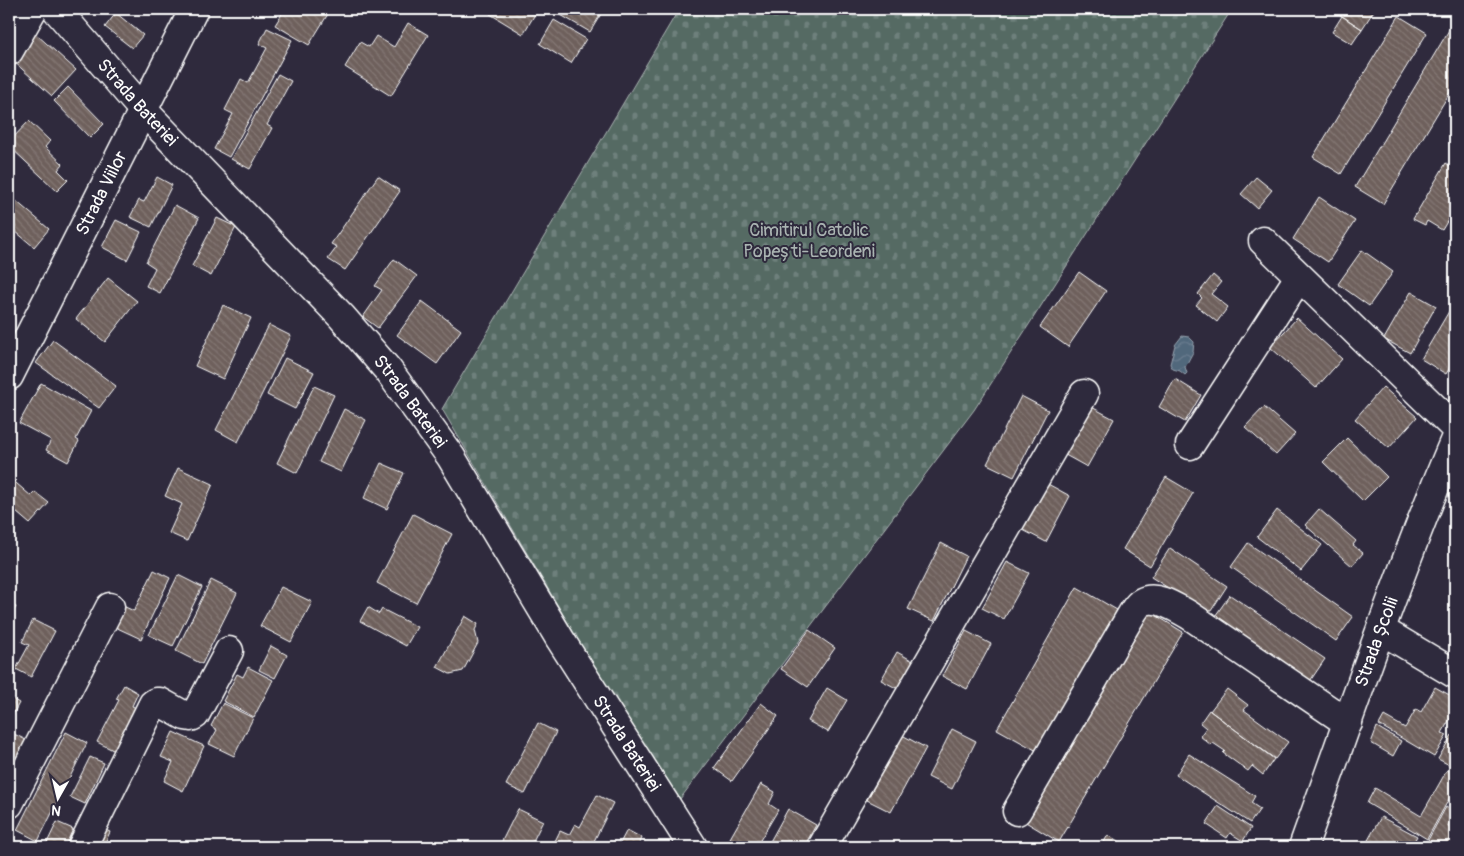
<svg xmlns="http://www.w3.org/2000/svg" width="1464" height="856" viewBox="0 0 1464 856" font-family="Pangolin,sans-serif">
	<defs>
		<pattern id="cemetery-stones" width="16" height="16" patternUnits="userSpaceOnUse" patternTransform="scale(1.25)"><rect width="16" height="16" fill="#556a64"/><path d="M2 7V4a2 2 0 0 1 4 0v3zM10 15v-3a2 2 0 0 1 4 0v3z" fill="#6e807b"/></pattern>
		<pattern id="water-waves" width="16" height="10" patternUnits="userSpaceOnUse" patternTransform="scale(1.25)"><rect width="16" height="10" fill="#51677c"/><path d="M0 5q4-4 8 0t8 0" fill="none" stroke="#6b7e90"/></pattern>
		<pattern id="building-back-hatch" width="6" height="6" patternUnits="userSpaceOnUse" patternTransform="scale(1.25)"><rect width="6" height="6" fill="#6e605c"/><path d="M-1 5l2 2M0 0l6 6M5-1l2 2" fill="none" stroke="#847874"/></pattern>
	</defs>
	<rect width="100%" height="100%" fill="#2f2a3d"/>
	<filter id="ink" filterUnits="userSpaceOnUse"><feTurbulence type="fractalNoise" baseFrequency=".02" numOctaves="2"/><feDisplacementMap in="SourceGraphic" scale="10" xChannelSelector="R" yChannelSelector="G"/><feConvolveMatrix kernelMatrix="1 2 1 2 8 2 1 2 1" color-interpolation-filters="sRGB"/></filter>
	<g filter="url(#ink)">
		<path fill="url(#cemetery-stones)" stroke="#aab4b2" d="M679 9H1232L974 410 680 799 584 650 442 409Z"/>
		<path fill="url(#water-waves)" stroke="#97a4b0" d="M1182 336 1189 337 1194 342 1193 352 1185 367 1187 373 1185 375 1180 371 1173 369 1170 364 1175 345Z"/>
		<path fill="url(#building-back-hatch)" stroke="#fff" d="M285 9H331L309 45 275 25Z
			M493 9H532L537 11 523 34 490 14Z
			M562 9H604L590 32 559 14Z
			M1331 9H1375L1362 29Z
			M116 13 143 35 132 48 105 27Z
			M1342 16 1362 29 1352 44 1332 32Z
			M1399 16 1427 33 1341 174 1313 157Z
			M554 20 586 39 571 63 540 44Z
			M1455 20V84L1383 204 1355 187Z
			M408 23 428 35 391 96 345 67 360 42 369 47 376 36 394 47Z
			M267 28 292 40 229 157 214 149 233 114 225 110 241 79 248 83 267 48 259 44Z
			M36 34 76 70 52 96 12 60Z
			M278 74 291 81 267 125 272 128 250 169 231 159Z
			M68 87 104 124 90 138 54 101Z
			M29 121 50 141 45 147 63 164 58 170 68 180 57 191 9 146V142Z
			M1446 163 1455 169V208L1442 230 1427 221 1425 225 1413 219Z
			M378 176 400 191 345 270 328 259 337 247 331 244Z
			M157 177 172 185 151 227 130 217 139 200 144 202Z
			M1256 177 1272 190 1257 208 1241 194Z
			M9 195 49 229 34 247 9 226Z
			M1319 197 1355 221 1328 262 1293 239Z
			M175 205 199 218 160 293 146 286 155 268 146 262Z
			M217 218 236 227 211 276 192 266Z
			M116 220 141 232 127 260 102 247Z
			M1362 250 1393 272 1369 306 1338 284Z
			M394 259 417 276 378 328 363 317 382 290 375 286Z
			M1079 272 1106 291 1068 347 1040 327Z
			M1213 275 1221 282 1211 294 1228 307 1217 322 1196 305 1202 298 1198 294Z
			M108 278 137 301 105 342 76 319Z
			M1411 292 1436 306 1410 353 1384 339Z
			M422 301 461 330 437 364 397 335Z
			M1455 301V359L1446 374 1421 359Z
			M223 305 251 318 223 379 195 366Z
			M1297 318 1342 359 1316 388 1270 347Z
			M269 325 291 336 238 442 216 430Z
			M53 340 116 386 99 408 36 363Z
			M285 358 314 372 295 409 267 395Z
			M1175 379 1201 395 1185 422 1159 407Z
			M41 383 91 411 76 439 79 441 68 462 46 450 51 440 19 423Z
			M314 386 334 395 297 473 277 463Z
			M1383 387 1417 417 1389 448 1355 419Z
			M1021 396 1048 410 1014 477 987 464Z
			M1084 403 1114 419 1087 467 1058 451Z
			M1264 407 1295 434 1276 455 1245 427Z
			M344 409 366 420 341 472 319 462Z
			M1347 438 1387 477 1363 501 1323 462Z
			M381 463 404 473 387 509 364 498Z
			M178 468 213 484 187 541 169 533 182 504 165 496Z
			M9 477 31 496 35 492 49 503 30 524 9 506Z
			M1166 477 1193 493 1150 566 1123 549Z
			M1046 483 1070 496 1046 542 1021 529Z
			M1319 509 1356 541 1353 545 1363 553 1352 566 1305 525Z
			M1277 510 1322 545 1301 571 1257 537Z
			M413 514 452 534 416 603 377 583Z
			M941 543 966 556 934 621 908 609Z
			M1248 543 1353 617 1336 641 1231 567Z
			M1170 548 1227 586 1209 614 1151 577Z
			M1007 562 1029 573 1004 619 982 608Z
			M154 570 170 578 141 639 113 626 123 606 134 611Z
			M178 575 202 587 173 646 149 635Z
			M211 580 237 593 202 664 176 651Z
			M281 587 312 602 291 642 260 626Z
			M1077 587 1117 610 1037 751 997 729Z
			M1230 595 1325 659 1308 684 1213 619Z
			M9 603 16 607 9 620Z
			M368 607 379 614 382 609 417 627 406 646 360 621Z
			M1144 608 1183 632 1059 842 1019 818Z
			M465 616 478 624 475 630 478 643 463 671 450 674 437 667Z
			M33 620 55 631 31 677 16 669 29 645 22 642Z
			M809 630 835 648 808 687 781 669Z
			M966 631 991 644 967 689 942 676Z
			M271 646 287 655 275 678 259 670Z
			M897 652 913 661 898 689 881 680Z
			M248 667 273 680 254 717 223 701 237 674 243 677Z
			M124 685 138 693 132 706 136 708 115 751 97 742 119 700 116 699Z
			M1435 687 1455 698V710L1442 733 1447 735 1434 757 1379 725 1384 716 1405 728 1416 709 1421 712Z
			M827 688 847 700 828 732 808 721Z
			M1227 689 1248 705 1244 710 1288 742 1275 759 1210 711Z
			M9 697 19 703 9 722Z
			M223 703 253 718 234 756 209 744 217 730 211 726Z
			M761 703 778 716 732 781 714 768Z
			M1209 710 1274 759 1263 775 1252 766 1248 771 1223 753 1225 751 1213 743 1211 745 1200 736 1206 728 1200 723Z
			M538 723 556 732 525 794 506 785Z
			M1377 727 1401 741 1393 756 1371 743Z
			M952 729 976 741 952 789 928 777Z
			M66 732 87 743 38 841 17 830Z
			M173 732 204 746 183 791 164 781 173 762 161 757Z
			M12 733 30 742 9 785V739Z
			M902 735 926 748 891 812 867 800Z
			M1452 735 1455 737V768L1438 759Z
			M1189 754 1255 796 1251 803 1260 809 1250 823 1176 775Z
			M90 757 104 763 85 804 70 797Z
			M1447 770 1455 774V788L1427 839 1367 803 1375 788 1421 816Z
			M761 784 775 792 769 804 778 810 756 847H725Z
			M597 795 613 803 591 847H552L560 831 569 835 575 824 580 827Z
			M1218 806 1251 828 1243 841 1230 833 1227 838 1206 824Z
			M1446 807 1455 813 1448 826 1455 830V847H1440L1428 840Z
			M518 809 543 821 530 847H499Z
			M788 809 816 825 804 847H767Z
			M1381 817 1417 836 1411 847H1376L1367 842Z
			M57 822 73 829 65 847H45Z
			M97 826 110 832 104 845 109 847H87Z
			M627 830 642 838 638 847H618Z
			M1108 835 1128 847H1101Z"/>
		<g fill="none" stroke-linecap="round" stroke-linejoin="round">
			<g stroke="#fff" stroke-width="31">
				<g id="minor">
					<path id="s1" d="M56 9 143 110 342 317 388 370 451 457 560 639 693 847"/>
					<path d="M9 51 33 9"/>
					<path d="M1263 241 1455 428"/>
					<path id="s2" d="M9 376 194 9"/>
					<path d="M1190 445 1299 277"/>
					<path d="M1381 630 1455 674"/>
					<path d="M9 804 110 607"/>
					<path d="M1017 811 1133 612C1135 609 1138 604 1142 602 1157 594 1176 608 1189 615L1348 723"/>
					<path d="M82 847 153 704 156 702H160L185 716 191 717 195 715 229 651"/>
					<path d="M822 847 1084 394"/>
					<path id="s3" d="M1303 847C1352 711 1398 573 1455 439"/>
				</g>
			</g>
			<use href="#minor" stroke="#2f2a3d" stroke-width="28"/>
		</g>
	</g>
	<g text-anchor="middle" dominant-baseline="central" stroke-width="4" stroke-linejoin="round" paint-order="stroke">
		<g font-size="18" fill="#fff" stroke="#2f2a3d">
			<text stroke="none"><textPath href="#s1" startOffset="124">Strada Bateriei</textPath></text>
			<text stroke="none"><textPath href="#s2" startOffset="205">Strada Viilor</textPath></text>
			<text stroke="none"><textPath href="#s1" startOffset="529">Strada Bateriei</textPath></text>
			<text stroke="none"><textPath href="#s3" startOffset="218">Strada Școlii</textPath></text>
			<text stroke="none"><textPath href="#s1" startOffset="934">Strada Bateriei</textPath></text>
		</g>
		<g font-size="18" fill="#aab4b2" stroke="#2f2a3d">
			<text x="809" y="230">Cimitirul Catolic<tspan x="809" dy="21">Popești-Leordeni</tspan></text>
		</g>
	</g>
	<rect width="1464" height="856" fill="none" stroke="#2f2a3d" stroke-width="30"/>
	<rect x="15" y="15" width="1434" height="826" fill="none" stroke="#fff" stroke-width="2" filter="url(#ink)"/>
	<g transform="translate(58 798) rotate(188)" stroke="#2f2a3d" stroke-width="4" paint-order="stroke">
	<path d="M0-4L9 19L0 12L-9 19Z" fill="#ffffff"/>
	<text y="-8" font-size="14" font-weight="bold" text-anchor="middle" fill="#ffffff">N</text>
	</g>
</svg>
